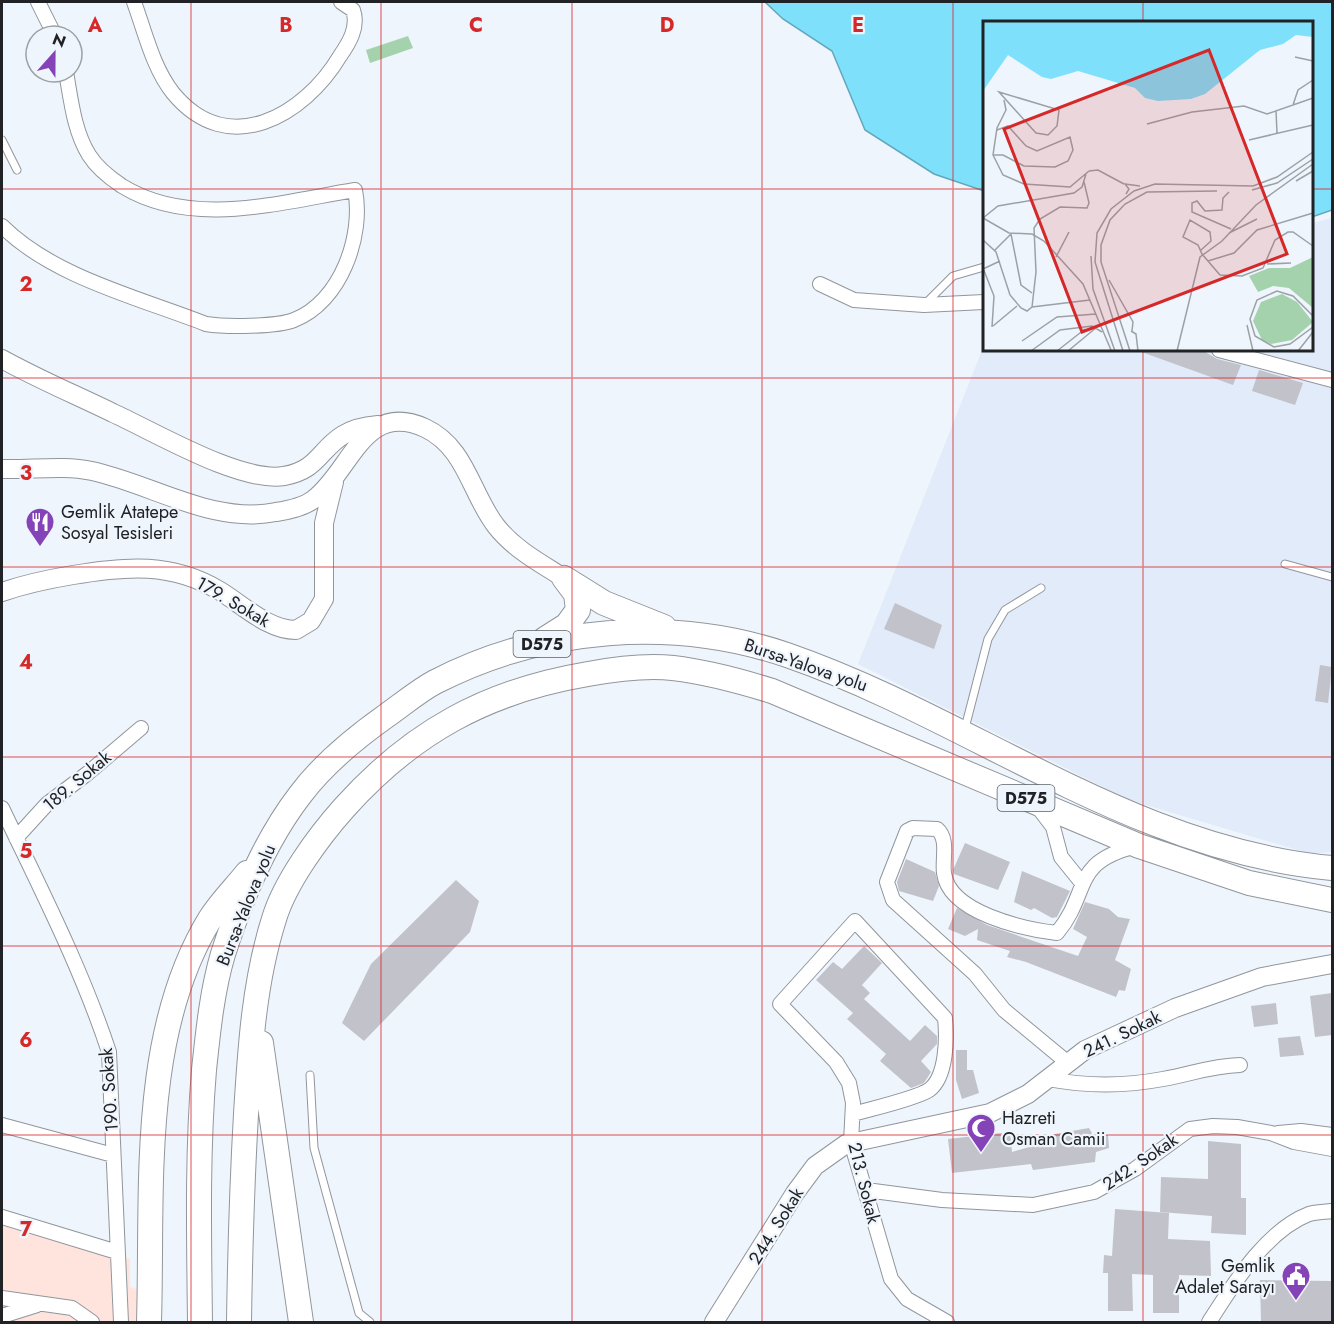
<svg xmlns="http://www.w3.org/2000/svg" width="1334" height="1324" viewBox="0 0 1334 1324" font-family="Jost,sans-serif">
	<rect width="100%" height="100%" fill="#eff5fc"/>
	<path fill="#fee4dd" d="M2 1221 130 1259V1287L139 1290 138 1322H2Z"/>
	<path fill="#e1ebf9" d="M1332 218V852L1311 854 1129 800 858 664 984 345V350H1312V223Z"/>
	<path fill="#a3d2ad" d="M408 36 413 48 370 63 366 50Z"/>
	<path fill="#7fe0fb" stroke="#62a7bb" stroke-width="1.5" d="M765 2H1332V210L1312 217V22H984V191L934 174 865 130 832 51 783 19Z"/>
	<path fill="#c2c2ca" d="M1136 350H1202L1217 359 1241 365 1233 385Z
		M1259 370 1303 383 1295 405 1252 391Z
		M895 603 942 625 934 649 884 629Z
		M1320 665 1332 667 1328 703 1315 701Z
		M965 843 1010 862 998 890 954 874 953 870Z
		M906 859 935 872 939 886 933 901 899 891 897 882Z
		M1022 871 1070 891 1057 917 1052 918 1034 908 1031 910 1014 902Z
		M456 880 479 901 470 932 364 1041 342 1023 371 964Z
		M1085 902 1109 909 1118 917 1130 919 1115 960 1131 969 1125 991 1119 990 1116 997 1026 962 1007 957 1010 951 977 940 978 929 965 936 948 929 957 908 987 925 1078 956 1087 937 1073 929Z
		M864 946 882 963 862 985 870 993 864 999 910 1041 925 1025 937 1036V1044L921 1061 931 1072 924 1083 911 1088 880 1061 886 1054 847 1019 853 1013 816 980 833 962 842 969Z
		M1332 993V1035L1315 1037 1310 996Z
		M1276 1003 1278 1024 1254 1027 1251 1006Z
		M1300 1036 1304 1055 1280 1057 1278 1038Z
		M956 1050H967V1070H973L979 1093 962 1099 956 1080Z
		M1089 1128 1093 1135H1108L1109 1148 1096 1152 1095 1162 1033 1170 1031 1164 952 1173 948 1139 1010 1132 1012 1152 1033 1146 1032 1138Z
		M1208 1141 1241 1144V1198H1246V1235L1211 1233 1212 1216 1160 1212 1161 1177 1208 1179Z
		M1115 1209 1169 1213 1168 1239 1210 1241 1211 1276 1179 1275V1313H1153V1275L1132 1274 1133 1311H1108V1273H1103L1104 1255 1112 1256Z
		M1260 1280 1332 1281V1323H1261Z"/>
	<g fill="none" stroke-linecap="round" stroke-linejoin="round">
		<g stroke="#91969d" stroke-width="9">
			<path id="lane" d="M2 140 17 170
				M926 303 953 276 984 267
				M1285 564 1332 577
				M965 728 988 639 1005 610 1041 588
				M310 1075 314 1148 359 1313 370 1322"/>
		</g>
		<g stroke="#91969d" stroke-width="16">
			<path id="street" d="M38 2 55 36
				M134 2C145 32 153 68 173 93 228 160 304 116 340 56 349 43 359 27 353 10L341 2
				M2 226C53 277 140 298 206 324 225 327 277 327 294 320 341 302 364 235 355 190 280 202 192 229 122 186 110 178 97 168 89 155 74 131 71 100 66 72
				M820 284 854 300 924 305 984 302
				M1219 350 1332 380
				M1037 806 1053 827 1061 857 1082 883
				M2 808C40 888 81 967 109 1052L121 1322
				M16 838 47 804 88 773 141 728
				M1068 1063 1004 1010 975 974 893 900 887 882 907 831 913 828 937 829C949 839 942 859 944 873 949 913 1024 929 1057 933 1091 892 1070 862 1137 846
				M1048 1079C1085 1086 1126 1086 1163 1079 1192 1074 1210 1066 1240 1065
				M853 1114C870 1109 915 1099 929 1090 947 1077 947 1037 945 1018L855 921 780 1004 836 1062 849 1083 853 1103 851 1142 891 1279 907 1299 947 1322
				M2 1125 113 1155
				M1278 1133 1301 1131 1332 1135
				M866 1190 942 1200 1033 1205 1094 1192 1135 1169 1190 1129 1213 1126 1237 1127 1271 1133 1294 1142 1332 1149
				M2 1217 117 1252
				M2 1298 72 1308 92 1322
				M2 1316 37 1305
				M1209 1322C1233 1285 1265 1231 1309 1214 1316 1212 1325 1212 1332 1211"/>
		</g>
		<g stroke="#91969d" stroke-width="20">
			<path id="secondary" d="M2 359C38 379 76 395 113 413 155 432 240 483 284 476 318 470 319 450 343 435 354 428 365 426 378 425
				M2 469C31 470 63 465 92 471 152 484 213 525 276 512 289 510 304 507 314 499 351 471 364 400 425 428 466 447 471 494 496 526 514 549 540 563 564 578
				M2 592C25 584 49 579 73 575 126 566 172 562 220 591 243 605 268 630 296 630L311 621 324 599V523L334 482
				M714 1322 795 1193 815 1166 846 1144 990 1113 1028 1094 1085 1050 1175 1008 1262 977 1332 964"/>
		</g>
		<g stroke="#91969d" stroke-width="26">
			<path id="highway" d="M545 639 567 625 578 610 576 594 564 578 604 603 664 627
				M261 1043 301 1322
				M149 1322C153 1192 139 1035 210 919 220 903 235 888 247 873
				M200 1322C199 1238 197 1154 204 1070 208 1032 212 991 223 954 240 901 266 839 300 795 323 764 355 738 386 716 402 705 418 691 435 682 542 627 672 616 787 655 972 719 1132 850 1332 868
				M239 1322C240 1253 242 1184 246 1114 250 1049 254 982 274 919 285 882 319 836 344 808 412 732 487 691 588 674 615 669 646 665 673 668 707 672 740 681 772 691L1139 846 1249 883 1332 900"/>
		</g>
		<use href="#lane" stroke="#fff" stroke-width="7"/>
		<use href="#street" stroke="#fff" stroke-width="14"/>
		<use href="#secondary" stroke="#fff" stroke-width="18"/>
		<use href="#highway" stroke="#fff" stroke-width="24"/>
	</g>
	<path fill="none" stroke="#d62828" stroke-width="1.5" stroke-opacity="0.55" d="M191 2V1322M381 2V1322M572 2V1322M762 2V1322M953 2V1322M1143 2V22M2 189H984M1312 189H1332M1143 350V1322M2 378H1332M2 567H1332M2 757H1332M2 946H1332M2 1135H1332"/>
	<defs>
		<g id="restaurant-pin" transform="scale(1.5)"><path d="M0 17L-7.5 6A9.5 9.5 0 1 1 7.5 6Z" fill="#8543b8" stroke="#eff5fc"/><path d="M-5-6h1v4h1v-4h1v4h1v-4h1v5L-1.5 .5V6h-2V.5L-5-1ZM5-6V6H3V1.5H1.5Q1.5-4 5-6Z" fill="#fff"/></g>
		<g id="mosque-pin" transform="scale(1.5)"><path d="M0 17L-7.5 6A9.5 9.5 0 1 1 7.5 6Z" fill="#8543b8" stroke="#eff5fc"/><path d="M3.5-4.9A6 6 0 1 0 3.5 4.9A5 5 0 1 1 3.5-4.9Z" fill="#fff"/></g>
		<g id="civic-pin" transform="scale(1.5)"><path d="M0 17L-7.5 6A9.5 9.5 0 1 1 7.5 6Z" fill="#8543b8" stroke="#eff5fc"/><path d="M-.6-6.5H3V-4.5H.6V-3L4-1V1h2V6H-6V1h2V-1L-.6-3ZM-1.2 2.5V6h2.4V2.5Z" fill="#fff"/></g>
	</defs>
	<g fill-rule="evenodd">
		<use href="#restaurant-pin" x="40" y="522"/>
		<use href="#mosque-pin" x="981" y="1128"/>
		<use href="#civic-pin" x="1296" y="1276"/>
	</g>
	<g text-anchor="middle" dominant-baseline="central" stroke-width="4.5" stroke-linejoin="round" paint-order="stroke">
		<g fill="#eff5fc" stroke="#5e6166" stroke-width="1.5">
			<rect x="513.5" y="631" width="57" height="26" rx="4.5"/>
			<rect x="997.5" y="785" width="57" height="26" rx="4.5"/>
		</g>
		<g font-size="16" font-weight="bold" fill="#202225">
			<text x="542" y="644">D575</text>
			<text x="1026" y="798">D575</text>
		</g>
		<g font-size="18" fill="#202225" stroke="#eff5fc" text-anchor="start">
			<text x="61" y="512">Gemlik Atatepe<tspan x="61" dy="21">Sosyal Tesisleri</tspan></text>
			<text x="1002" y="1118">Hazreti<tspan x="1002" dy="21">Osman Camii</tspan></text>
			<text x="1275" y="1266" text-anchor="end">Gemlik<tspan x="1275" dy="21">Adalet Sarayı</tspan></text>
		</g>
		<g font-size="18" fill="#202225" stroke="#eff5fc">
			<text transform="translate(233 602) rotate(30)">179. Sokak</text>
			<text transform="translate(806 665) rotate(19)">Bursa-Yalova yolu</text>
			<text transform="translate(77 781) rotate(-40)">189. Sokak</text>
			<text transform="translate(246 905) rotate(-68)">Bursa-Yalova yolu</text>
			<text transform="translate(1122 1034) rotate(-26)">241. Sokak</text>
			<text transform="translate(109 1090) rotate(-94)">190. Sokak</text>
			<text transform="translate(1140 1162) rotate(-34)">242. Sokak</text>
			<text transform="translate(864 1183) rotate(76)">213. Sokak</text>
			<text transform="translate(776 1226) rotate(-58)">244. Sokak</text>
		</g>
	</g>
	<g transform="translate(983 21)">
		<rect width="330" height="330" fill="#eff5fc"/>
		<path d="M330 236V287L306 267 290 265 275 271 266 255 286 247H307ZM299 273 314 281 330 301 309 319 288 323 279 319 270 300 278 281Z" fill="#a3d2ad"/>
		<path d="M0 0H330V16L313 14 300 23 277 29 222 73 208 78 175 80 162 77 152 67 95 50 68 58 59 56 25 34 0 70Z" fill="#7fe0fb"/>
		<path fill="none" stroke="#9ca1a6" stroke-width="1.5" d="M312 36 330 40M16 71 76 89 74 105 65 114 53 112ZM21 79 23 89 14 107 10 134 20 154 41 163 87 166 106 150M310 84 315 69 330 59M293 90 294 112M164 103 209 91 261 85 284 93 330 77M266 119 330 104M10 134H20L41 145 72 146 85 140 90 129 87 116 54 130 43 125 25 105 14 109M106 150 115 149 141 163M313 160 330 150M269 169 294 162 330 138M246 171 240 177 239 189 222 190 214 180 209 182V191L248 208M143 173 146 168 142 163 157 165M0 197 26 212 49 213 61 220 100 263 128 329M0 197 15 185 91 172 99 166 103 153M246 212 274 198M0 219 13 231 27 274 38 287 44 290 49 286 107 279M12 229 28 213 38 264 49 272M218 229 228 220 227 211 207 199 200 216 215 224 219 233 237 254 259 255 280 247 292 219 305 211H310L330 225M108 235 110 268 132 330M73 236 86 211M225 240 251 232 274 209 330 192M284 243 308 242M0 247 11 275 9 306M0 248 17 240M126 259 150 301 149 310M49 286 53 251 51 207 57 198 77 186 104 187 106 182 101 161M330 295 310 275 294 270 274 279 267 298 272 315 291 326 307 323 330 306M264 304 270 330M10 305 34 285M148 310 153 313 155 330M39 320 74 296 113 293M48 330 77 309 109 305 119 311M74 330 102 308M85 330 114 306M140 330 112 241 114 212 128 188 151 170 172 163 270 165 294 156 330 131M147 330 118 241V224L127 199 142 183 164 171 234 170M194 330 217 236 239 220 273 184 330 143M315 330 330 311"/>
		<path fill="#d62828" fill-opacity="0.15" stroke="#d62828" stroke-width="3" d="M226 29 304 233 99 311 21 108Z"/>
		<rect width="330" height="330" fill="none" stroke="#202225" stroke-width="3"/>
	</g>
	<g font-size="20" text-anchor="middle" font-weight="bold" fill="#d62828" stroke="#eff5fc" stroke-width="4.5" stroke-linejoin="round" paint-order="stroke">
		<text x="95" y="32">A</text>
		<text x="286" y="32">B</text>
		<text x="476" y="32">C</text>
		<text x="667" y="32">D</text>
		<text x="858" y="32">E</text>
		<text x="26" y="291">2</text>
		<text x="26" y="480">3</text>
		<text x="26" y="669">4</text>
		<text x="26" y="858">5</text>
		<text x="26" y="1047">6</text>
		<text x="26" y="1236">7</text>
	</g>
	<rect width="1334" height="1324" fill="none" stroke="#202225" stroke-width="6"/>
	<g transform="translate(54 54) rotate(21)"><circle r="28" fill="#eff5fc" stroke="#9ca1a6" stroke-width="1.5"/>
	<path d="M0-4.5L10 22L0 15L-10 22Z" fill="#8543b8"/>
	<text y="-9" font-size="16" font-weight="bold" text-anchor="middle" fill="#202225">N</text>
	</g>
</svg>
